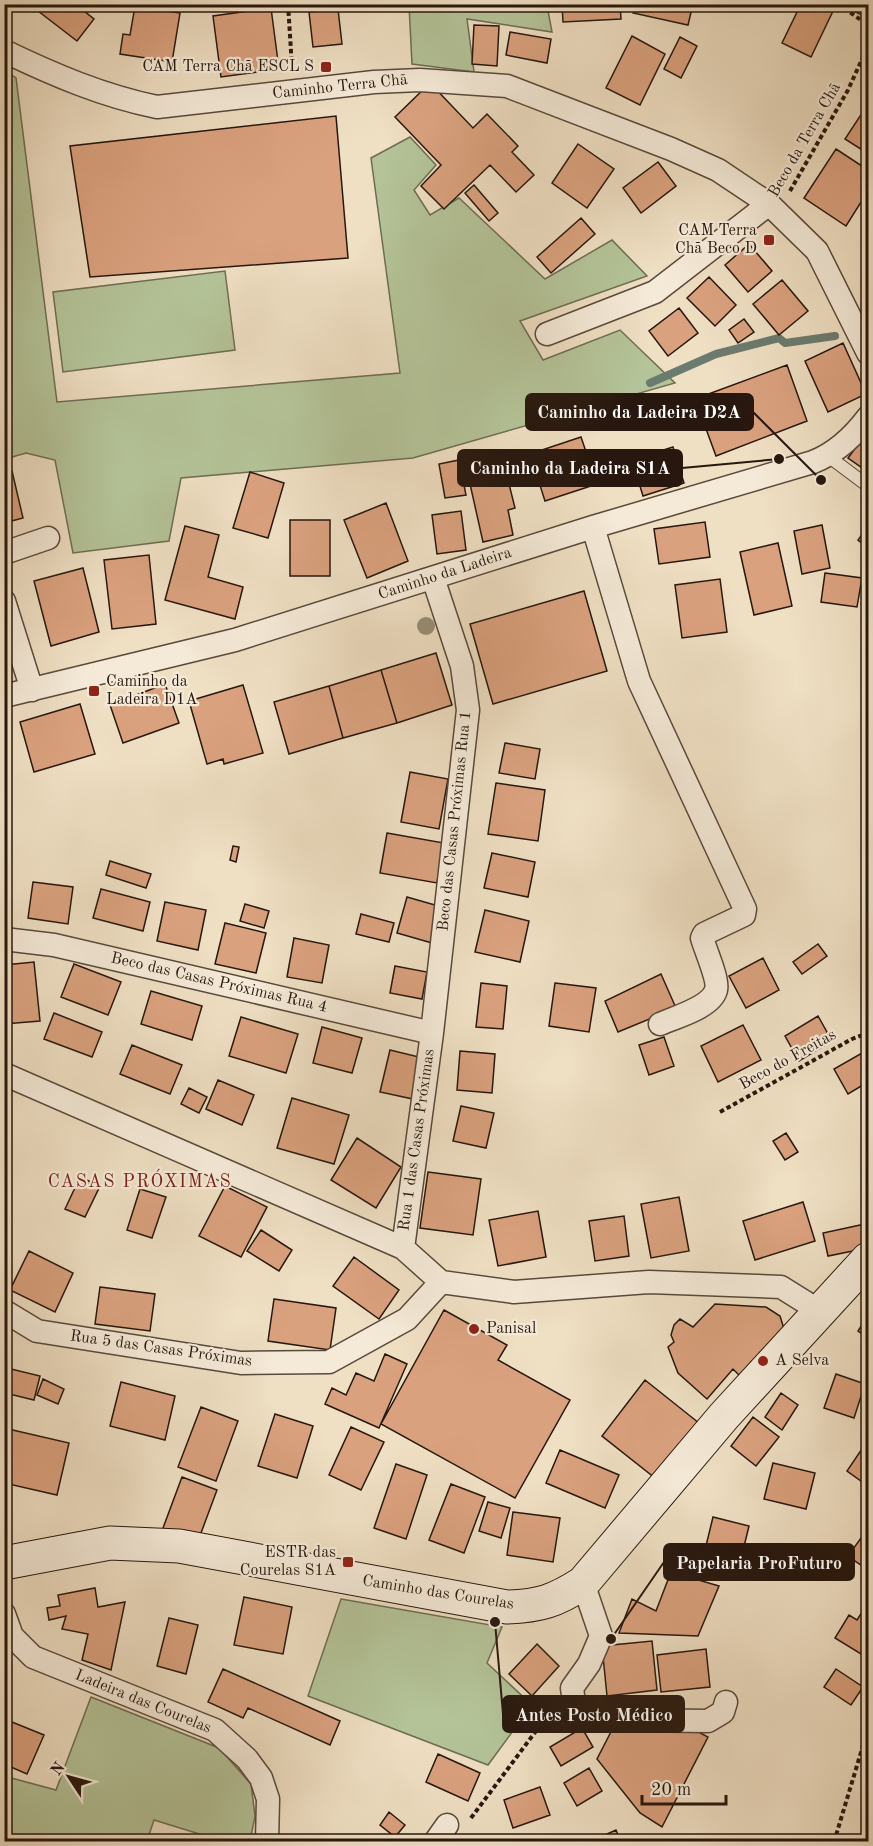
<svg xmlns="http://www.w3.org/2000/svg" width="873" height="1846" viewBox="0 0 873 1846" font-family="'Old Standard TT',serif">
	<rect width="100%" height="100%" fill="#efdfc3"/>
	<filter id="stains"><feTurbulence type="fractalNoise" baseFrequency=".00333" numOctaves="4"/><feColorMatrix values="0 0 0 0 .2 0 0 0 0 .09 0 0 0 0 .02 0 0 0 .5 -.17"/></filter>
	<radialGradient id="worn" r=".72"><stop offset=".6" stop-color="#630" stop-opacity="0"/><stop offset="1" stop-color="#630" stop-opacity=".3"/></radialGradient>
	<path fill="#b4c398" stroke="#6e6d53" stroke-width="1.5" d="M409 5H547L552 32 467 19 474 72 412 64Z
		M4 70 16 78 57 402 400 373 371 158 410 137 436 165 414 190 430 215 459 198 545 279 612 240 647 276 520 321 543 360 620 330 675 383 413 458 181 478 169 541 73 553 55 460 26 453 5 459Z
		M225 271 235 350 63 372 53 292Z
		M341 1599 502 1627 487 1663 532 1705 488 1765 308 1696Z
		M91 1697 219 1748 251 1784 255 1816 250 1841H222L154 1820 147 1841H5L4 1776 56 1790Z"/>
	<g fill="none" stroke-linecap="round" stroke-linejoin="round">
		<path stroke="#6c7b6f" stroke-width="8" d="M650 383 716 354 779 338 785 343 835 336"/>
	</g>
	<path fill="#daa17e" stroke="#27170e" stroke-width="1.5" d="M29 4H75L94 19 77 41Z
		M562 4H620L621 19 563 22Z
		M635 4H693L688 25 633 13Z
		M801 4H826L834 9 811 57 782 43Z
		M868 4V18L843 6 844 4Z
		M135 6 180 13 172 62 120 54 123 34 130 35Z
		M271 8 279 69 221 77 213 16Z
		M338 9 342 44 313 47 309 12Z
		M474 25 499 26 497 66 472 64Z
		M510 32 551 39 547 63 506 55Z
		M632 36 665 54 640 105 606 88Z
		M680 37 697 46 681 78 664 69Z
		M430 83 473 128 487 114 518 146 512 152 534 175 516 192 490 165 444 209 421 186 441 165 395 117Z
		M868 104V150L867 153 845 139Z
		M336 116 348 258 90 277 70 146Z
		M578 144 614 169 587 208 552 183Z
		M836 149 868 170V191L846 226 804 198Z
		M658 162 676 186 641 213 623 188Z
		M474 185 498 213 489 221 465 193Z
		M581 218 595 234 551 273 537 257Z
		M749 244 772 271 748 292 725 265Z
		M709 277 736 305 715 326 687 298Z
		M782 280 808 311 779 335 753 304Z
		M679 308 698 333 668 356 649 331Z
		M744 319 754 332 738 343 729 330Z
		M843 343 866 394 828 412 805 361Z
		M787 365 807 421 716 456 695 399Z
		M667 394 676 416 664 422 654 400Z
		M868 431V472L848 458Z
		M581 437 597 484 545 501 530 454Z
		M673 447 684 483 643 496 632 460Z
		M459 460 466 495 445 498 439 464Z
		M12 471 23 518 4 523V473Z
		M250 472 284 483 268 538 233 528Z
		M507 476 515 508 508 510 513 535 483 542 470 484Z
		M386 503 408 561 367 578 344 520Z
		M461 511 466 550 437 554 432 515Z
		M290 520H330V576H290Z
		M705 522 710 557 659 564 654 529Z
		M822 525 830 568 802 574 794 531Z
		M185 526 219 535 208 577 243 587 235 619 165 600Z
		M868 526V548L858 540Z
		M778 543 792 606 754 615 740 552Z
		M149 555 156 624 112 629 104 560Z
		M83 568 99 632 51 646 34 581Z
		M825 573 862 578 857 607 821 602Z
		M720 579 727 632 682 638 675 585Z
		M584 591 607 671 493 704 470 624Z
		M436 653 452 705 397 723 381 670Z
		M381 670 397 723 343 738 329 686Z
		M165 684 179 723 123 743 110 705Z
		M243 685 263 753 224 764 223 759 207 764 189 701Z
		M329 686 343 738 289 754 274 702Z
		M80 704 95 754 34 772 20 722Z
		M505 743 540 749 535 779 499 773Z
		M4 750 11 776 4 778Z
		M410 772 448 779 439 829 401 822Z
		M496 783 545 790 538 841 488 834Z
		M387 833 444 843 437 883 380 873Z
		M233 846 239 847 236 862 230 860Z
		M492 853 535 862 528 897 484 888Z
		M4 858 8 912H4Z
		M110 861 151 874 146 888 106 875Z
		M33 882 73 887 68 924 28 918Z
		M101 889 150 902 143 931 93 918Z
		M407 897 442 907 432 943 397 933Z
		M165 902 206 910 198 950 157 941Z
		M245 904 269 911 264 928 240 921Z
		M485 910 529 921 520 962 475 952Z
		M361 914 394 923 389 942 356 934Z
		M225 923 266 933 256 973 215 964Z
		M294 938 329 945 322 983 287 977Z
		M818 944 827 956 802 974 793 962Z
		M763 958 779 990 746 1008 729 976Z
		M34 962 40 1021 4 1024V965Z
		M74 964 121 982 108 1015 61 997Z
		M395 966 427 972 422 999 390 993Z
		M661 974 676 1008 618 1032 605 1001Z
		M481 983 507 986 503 1029 476 1027Z
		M555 983 596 988 589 1032 549 1026Z
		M151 991 202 1006 192 1040 141 1024Z
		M54 1013 102 1032 92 1057 44 1039Z
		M818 1016 832 1041 799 1061 785 1036Z
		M241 1017 298 1034 286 1073 229 1056Z
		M743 1025 761 1060 718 1082 701 1046Z
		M322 1027 362 1038 352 1073 313 1063Z
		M664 1037 674 1066 649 1075 639 1045Z
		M132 1045 182 1065 170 1094 120 1074Z
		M390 1050 423 1058 413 1099 380 1092Z
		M460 1051 495 1054 492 1093 457 1090Z
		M862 1053 868 1064V1082L848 1094 834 1069Z
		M218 1080 254 1095 242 1125 206 1109Z
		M189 1088 207 1097 199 1113 181 1104Z
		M292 1098 349 1115 334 1164 277 1148Z
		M461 1106 494 1113 486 1148 453 1141Z
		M786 1133 798 1152 785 1160 773 1141Z
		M357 1138 401 1167 376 1208 331 1180Z
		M428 1172 481 1179 473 1235 420 1228Z
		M80 1177 100 1186 85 1217 65 1209Z
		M225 1186 267 1207 241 1257 199 1236Z
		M140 1189 166 1197 152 1238 127 1230Z
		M679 1197 689 1251 651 1258 641 1204Z
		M803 1202 815 1241 755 1260 743 1221Z
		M538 1211 546 1257 498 1266 489 1220Z
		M624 1216 629 1256 595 1261 589 1221Z
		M865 1224 868 1248 828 1256 823 1233Z
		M261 1230 292 1250 279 1271 247 1251Z
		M29 1251 73 1273 55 1312 10 1290Z
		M354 1257 399 1290 379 1319 333 1286Z
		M100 1287 155 1294 150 1331 95 1324Z
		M274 1299 336 1308 330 1350 268 1341Z
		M715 1304 766 1307 780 1316 785 1332 744 1380 733 1369 707 1399 678 1373 668 1347 674 1342 671 1335 674 1325 680 1319 693 1327Z
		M444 1310 507 1345 498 1360 570 1400 515 1498 381 1424Z
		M868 1315V1338L858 1331Z
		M385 1354 407 1364 379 1428 325 1404 332 1388 346 1395 356 1373 374 1381Z
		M11 1369 40 1376 34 1400 5 1393Z
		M836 1374 865 1384 854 1418 824 1408Z
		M43 1379 64 1389 58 1404 37 1395Z
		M645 1380 704 1427 660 1482 602 1436Z
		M121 1382 175 1396 165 1440 110 1426Z
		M781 1393 798 1405 782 1430 765 1417Z
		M201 1407 238 1421 216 1481 178 1467Z
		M275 1414 313 1426 297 1478 258 1466Z
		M753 1417 779 1437 756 1466 731 1446Z
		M351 1427 384 1442 361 1490 329 1475Z
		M4 1428 69 1443 57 1495 4 1483Z
		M868 1440V1486L847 1471Z
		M560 1450 619 1475 605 1508 546 1483Z
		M773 1463 815 1473 806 1509 764 1499Z
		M396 1464 427 1475 406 1539 374 1528Z
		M182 1477 217 1490 198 1541 163 1528Z
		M451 1484 485 1497 464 1553 429 1540Z
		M488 1502 510 1508 501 1538 479 1531Z
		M513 1512 560 1518 553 1562 507 1555Z
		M713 1517 749 1526 739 1567 703 1558Z
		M861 1538 868 1543V1570L848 1556Z
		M671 1572 719 1586 698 1636 619 1633 632 1599 656 1611Z
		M95 1588 98 1607 125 1602 111 1670 82 1660 88 1634 62 1629 66 1616 49 1620 47 1608 60 1606 58 1595Z
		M244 1597 292 1607 283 1654 234 1645Z
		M868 1603V1641L861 1654 835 1638 849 1615 857 1620Z
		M169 1618 198 1625 186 1674 157 1666Z
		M652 1641 657 1690 607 1696 602 1646Z
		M537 1644 559 1666 532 1696 509 1674Z
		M706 1649 710 1687 661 1692 657 1655Z
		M223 1669 340 1721 330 1745 248 1708 243 1718 208 1702Z
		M836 1669 863 1687 851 1705 824 1687Z
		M7 1720 44 1735 27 1774 4 1764V1726Z
		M689 1727 708 1737 662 1827 640 1813 597 1759 613 1728Z
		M582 1728 593 1747 561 1766 550 1747Z
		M438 1754 480 1773 468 1801 426 1782Z
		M589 1768 602 1791 577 1806 564 1783Z
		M540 1787 550 1815 513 1828 504 1800Z
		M389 1812 405 1825 395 1837 380 1825Z
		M616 1830 621 1842H589Z"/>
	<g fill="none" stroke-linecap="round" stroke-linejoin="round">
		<g stroke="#59493b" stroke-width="14">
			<path id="lane" d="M828 456 868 486"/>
		</g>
		<g stroke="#59493b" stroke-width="25">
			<path id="street" d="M4 51C54 75 103 96 157 107L374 82 420 80 507 86 671 149 718 170 769 204 817 251 868 353
				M547 334 655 292 769 204
				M593 527 639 681 745 909 744 915 704 934 702 938C705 949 719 980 716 990 711 1008 675 1017 660 1024
				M4 553 48 538
				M4 601 32 690
				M4 696 235 640 593 527 813 462C836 453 853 437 868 417
				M4 939 54 945 432 1033
				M4 1074 403 1248 441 1282 514 1292 649 1282 781 1287 821 1312
				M403 1248 432 1033 468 710 462 666 433 578
				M4 1311 37 1331 241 1363 329 1362 407 1319 441 1282
				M583 1583 601 1636 589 1664 572 1688 574 1703 588 1715 629 1720 708 1721 723 1712 726 1702
				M4 1614 12 1636 33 1657 215 1730 247 1759 261 1778 268 1799 267 1842
				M435 1842 447 1825"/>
		</g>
		<g stroke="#27170e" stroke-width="35">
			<path id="secondary" d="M4 1563 110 1543 179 1546 507 1607C540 1606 555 1601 583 1583L724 1416 868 1259"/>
		</g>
		<path stroke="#27170e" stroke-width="4" stroke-dasharray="4.5 3" stroke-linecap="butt" d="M288 4 292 67
			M838 4 868 25
			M790 191 848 90 868 46
			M720 1112 852 1039 868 1033
			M471 1818 551 1711
			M834 1842 868 1729"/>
		<use href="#lane" stroke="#f5ead8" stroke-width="12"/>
		<use href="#street" stroke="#f5ead8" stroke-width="22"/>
		<use href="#secondary" stroke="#f5ead8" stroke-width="33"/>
	</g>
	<circle fill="#988e76" cx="426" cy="626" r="9"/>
	<g fill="#8f2418" stroke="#f5ead8" stroke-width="2">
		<rect x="320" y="61" width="12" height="12" rx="3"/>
		<rect x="763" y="234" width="12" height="12" rx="3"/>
		<rect x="88" y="685" width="12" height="12" rx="3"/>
		<circle cx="474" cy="1329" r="6"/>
		<circle cx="763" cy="1361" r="6"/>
		<rect x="342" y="1556" width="12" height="12" rx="3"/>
	</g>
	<g text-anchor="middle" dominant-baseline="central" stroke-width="4.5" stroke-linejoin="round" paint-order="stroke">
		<g font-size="16" fill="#27170e" stroke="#f5ead8" text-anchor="end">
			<text x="314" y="67">CAM Terra Chã ESCL S</text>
			<text x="757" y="231">CAM Terra<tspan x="757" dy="18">Chã Beco D</tspan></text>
			<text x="106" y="682" text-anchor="start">Caminho da<tspan x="106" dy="18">Ladeira D1A</tspan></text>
			<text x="486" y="1329" text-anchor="start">Panisal</text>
			<text x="775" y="1361" text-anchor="start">A Selva</text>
			<text x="336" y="1553">ESTR das<tspan x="336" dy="18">Courelas S1A</tspan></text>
		</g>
		<g font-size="16" fill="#27170e" stroke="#f5ead8">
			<text transform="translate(340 87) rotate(-6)">Caminho Terra Chã</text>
			<text transform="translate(805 140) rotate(-60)">Beco da Terra Chã</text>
			<text transform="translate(445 574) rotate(-18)">Caminho da Ladeira</text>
			<text transform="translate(455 821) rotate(-84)">Beco das Casas Próximas Rua 1</text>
			<text transform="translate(219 983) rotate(13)">Beco das Casas Próximas Rua 4</text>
			<text transform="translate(788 1060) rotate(-29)">Beco do Freitas</text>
			<text transform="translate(417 1140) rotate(-82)">Rua 1 das Casas Próximas</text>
			<text transform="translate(161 1349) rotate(8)">Rua 5 das Casas Próximas</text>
			<text transform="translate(438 1593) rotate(9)">Caminho das Courelas</text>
			<text transform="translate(143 1702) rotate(22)">Ladeira das Courelas</text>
		</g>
		<g font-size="18" letter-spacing="1.5" fill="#7a1f14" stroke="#f5ead8">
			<text x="140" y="1182">CASAS PRÓXIMAS</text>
		</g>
	</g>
	<path fill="none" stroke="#27170e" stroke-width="2" d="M821 480L753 412M779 459L682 468M611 1639L664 1562M495 1622L503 1714"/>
	<g fill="#27170e" stroke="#f5ead8" stroke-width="2">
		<circle cx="821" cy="480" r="6"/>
		<circle cx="779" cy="459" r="6"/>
		<circle cx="611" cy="1639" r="6"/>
		<circle cx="495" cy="1622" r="6"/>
	</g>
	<g fill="#27170e" stroke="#27170e" stroke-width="2">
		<rect x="526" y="394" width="227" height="36" rx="6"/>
		<rect x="458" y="450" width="224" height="36" rx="6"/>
		<rect x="664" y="1544" width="190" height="36" rx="6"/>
		<rect x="503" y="1696" width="181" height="36" rx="6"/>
	</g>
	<g font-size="18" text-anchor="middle" font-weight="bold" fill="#fff">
		<text x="639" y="418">Caminho da Ladeira D2A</text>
		<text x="570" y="474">Caminho da Ladeira S1A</text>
		<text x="759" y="1569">Papelaria ProFuturo</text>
		<text x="594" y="1721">Antes Posto Médico</text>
	</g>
	<rect width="873" height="1846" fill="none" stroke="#efdfc3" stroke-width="24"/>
	<rect x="6" y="6" width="861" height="1834" fill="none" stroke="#27170e" stroke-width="3"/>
	<rect x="12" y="12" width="849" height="1822" fill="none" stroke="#27170e" stroke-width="1.5"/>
	<g transform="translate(69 1777) rotate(306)" stroke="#f5ead8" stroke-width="4.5" paint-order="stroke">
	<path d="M0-4.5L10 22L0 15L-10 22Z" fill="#27170e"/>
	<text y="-9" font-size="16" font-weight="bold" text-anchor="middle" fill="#27170e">N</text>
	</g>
	<path d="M642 1795v9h84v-9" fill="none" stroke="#27170e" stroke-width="3"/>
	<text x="651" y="1795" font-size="18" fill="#27170e" stroke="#f5ead8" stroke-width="4.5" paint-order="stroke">20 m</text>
	<rect width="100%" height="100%" filter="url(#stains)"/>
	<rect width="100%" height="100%" fill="url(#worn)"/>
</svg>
